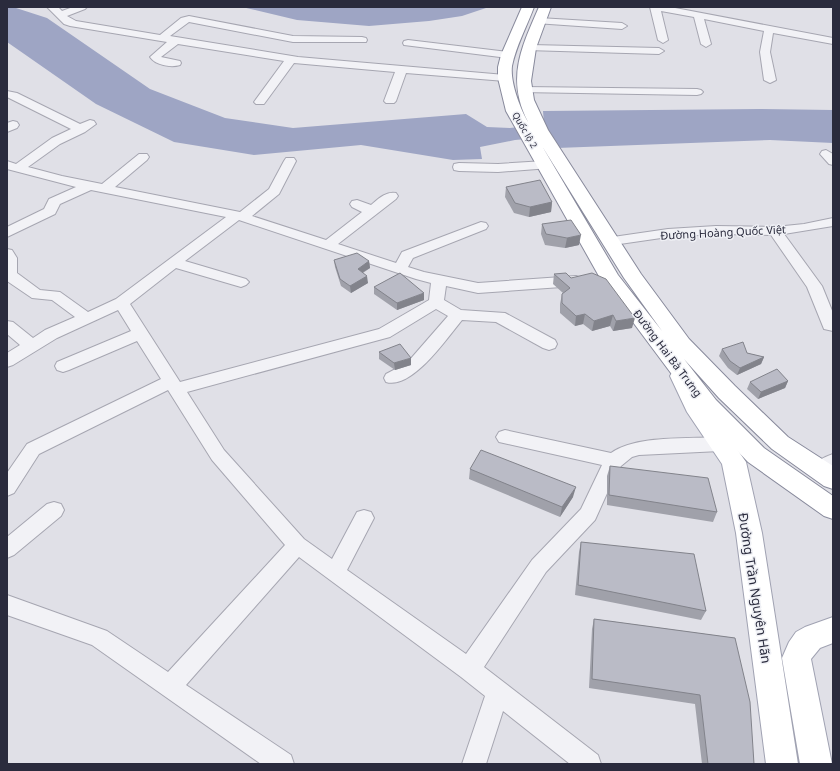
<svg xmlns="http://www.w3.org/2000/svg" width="840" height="771" viewBox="0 0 840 771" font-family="'Noto Sans',sans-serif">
	<rect width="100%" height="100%" fill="#e0e0e7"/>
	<path fill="#9ea5c4" d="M7 7H13L47 18 150 89 225 118 293 128 466 114 487 127 510 128 544 124 543 111 760 109 833 110V143L770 140 557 148 550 137 515 140 480 147 482 159 453 160 361 145 254 155 174 142 96 104 7 42Z
		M242 7H489L462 16 429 21 369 26 297 20Z"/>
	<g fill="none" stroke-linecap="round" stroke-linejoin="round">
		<g stroke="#a6a6b1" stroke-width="2">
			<path id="minor" d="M47 7H58L62 11 73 7H87L85 9 67 16 76 21 160 35 181 18 189 16 293 36 362 37 366 38 367 40 366 42H293L189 22 170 36 298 57 505 75 511 78 505 81 406 73 396 101 394 103H386L384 101 395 72 294 63 264 104H256L254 102 284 61 178 44 161 57 180 61 181 63 180 65C171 68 155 65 150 57L167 42 70 26 64 24Z
				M650 7H670L833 38V44L773 33 770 52 776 80 770 83 764 80 760 52 764 31 704 19 711 44 706 47 701 44 694 17 661 11 668 40 663 43 658 40Z
				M539 18 622 23 627 26 622 29 535 23 534 21 535 19Z
				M408 40 508 52 513 55 508 58 404 45 403 43 404 41Z
				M531 45 659 48 664 51 659 54 527 50 526 48 527 46Z
				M524 87 697 89 701 90 703 92 701 94 697 95 520 92 518 90 520 88Z
				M7 91 17 93 80 124 90 120 94 121 96 124 85 132 60 144 28 167 62 176 102 184 139 154H147L149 157 147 160 115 187 240 212 269 189 284 161 286 158H294L296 161 279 194 252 216 326 240 362 212 352 207 350 204 352 201 357 200 371 205C378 199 386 191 396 193L398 196 396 199 338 244 396 263 402 252 481 222 486 223 488 226 486 229 413 258 408 267 424 272 478 283 576 276 581 278 583 281 581 284 576 286 478 293 446 286 444 300 461 310 505 313 555 340 557 344 555 348 549 350 543 348 496 322 462 320C447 338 412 390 386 382L384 378 386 374 407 363 448 316 436 309 390 337 187 392 224 450 304 539 332 559 357 512 364 510 371 512 374 518 347 570 466 654 532 560 581 509 602 465 499 442 496 437 499 432 505 430 611 453C636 435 689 439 720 437L726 439 729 444 726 449 720 451 639 455 632 457 621 466 613 480 595 520 546 572 484 667 598 755 601 764H570L503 711 486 764H462L485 696 461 677 299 557 186 685 291 755 294 764H261L92 645 7 615V595L107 631 168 672 285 545 212 460 168 390 39 454 14 493 7 496V473L27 444 161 379 137 341 69 370 63 372 57 370 55 366 57 362 131 331 118 310 57 338 13 365 7 367V353L20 345 7 334V321L13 322 33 338 45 330 75 317 52 300 32 298 7 281V249L12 250 17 258V273L40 290 60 292 88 312 116 299 226 217 91 190 60 204 55 214 7 237V227L44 209 49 199 76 187 7 169V161L16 164 52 138 71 129 7 97ZM239 220 416 279 431 283 429 300 379 329 180 382 130 304 176 268 241 287 246 285 249 282 246 279 185 261Z
				M13 121 17 122 19 125 17 128 7 132V123Z
				M826 150 833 154V165L829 164 820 154 822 151Z
				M545 161 550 162 551 165 550 168 498 172 459 171 454 170 453 167 454 164 459 163 498 164Z
				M833 218V226L784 234 822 286 833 313V331L824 329 807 287 771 235 716 234 668 237 613 245 608 244 606 241 608 238 613 237 668 229 716 226 775 227 804 224Z
				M833 454V470L819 477 812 475 810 470C814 462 824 457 833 454Z
				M54 502 61 504 64 510 61 516 14 555 7 558V537L47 504Z"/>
		</g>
		<g stroke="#a0a2b2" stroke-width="2">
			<path id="major" d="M681 368 689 371 704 402 746 462 762 533 798 764H766L736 533 722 464 687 412 670 376 673 371Z
				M833 617V643L820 648 811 659 832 764H800L782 658 789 642 796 632 805 627Z"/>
		</g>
		<g stroke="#888a9c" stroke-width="2">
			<path id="highway" d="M522 7H534C527 26 516 46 512 66 510 82 520 108 528 122 506 79 521 48 539 7H551L536 48 531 81 534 100 548 130 641 274 689 339 735 386 788 437 833 466V489L824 486 772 449 719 398 684 359 716 400 764 448 833 496V519L824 516 748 462 700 412 600 278 506 111 498 78V67L501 55ZM542 146 624 278 662 331 618 275Z"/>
		</g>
		<use href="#minor" fill="#f2f2f6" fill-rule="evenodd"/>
		<use href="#major" fill="#fff" fill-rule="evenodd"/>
		<use href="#highway" fill="#fff" fill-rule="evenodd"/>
	</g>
	<path fill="#a0a1aa" d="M506 187 552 202 551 212 529 217 514 213 505 197Z
		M542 224 579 245 565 248 545 245 541 234Z
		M334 260 369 261 370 268 363 273 368 283 351 293 341 286 335 267Z
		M554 274 571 278 632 328 613 331 610 326 592 331 583 324 575 326 560 313V304L562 294 563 293 553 284Z
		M374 287 424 300 397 310 374 294Z
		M722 349 747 353 764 357 761 364 737 375 728 368 719 356Z
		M379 352 411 365 395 370 379 359Z
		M788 381 785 388 758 399 747 389 750 382Z
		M610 466 717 512 713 522 607 505V476Z
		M470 469 573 497 560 517 469 479Z
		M581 542 706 611 701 620 575 595 579 552Z
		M594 619 735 638 754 764H702L695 704 589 688 592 629Z"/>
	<path fill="#82838b" d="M552 202 551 212 529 217 530 207Z
		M581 235 579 245 565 248 567 238Z
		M369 261 370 268 358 275V269Z
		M367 276 368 283 351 293 350 286Z
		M424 293V300L397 310V303Z
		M585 314 583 324 575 326 576 316Z
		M613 315 610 326 592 331 594 321Z
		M635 318 632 328 613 331 616 321Z
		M764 357 761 364 737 375 740 368Z
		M411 358V365L395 370 394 363Z
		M788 381 785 388 758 399 761 392Z
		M576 487 573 497 560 517 562 507Z"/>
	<path fill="#babbc6" stroke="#82838b" d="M540 180 552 202 530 207 515 203 506 187Z
		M571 220 581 235 567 238 546 234 542 224Z
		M357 253 369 261 358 269 367 276 350 286 340 279 334 260Z
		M400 273 424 293 397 303 374 287Z
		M566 273 571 278 592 273 606 279 635 318 616 321 613 315 594 321 585 314 576 316 562 303V294L570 288 554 274Z
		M743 342 747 353 764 357 740 368 730 361 722 349Z
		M400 344 411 358 394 363 379 352Z
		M777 369 788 381 761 392 750 382Z
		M481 450 576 487 562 507 470 469Z
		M610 466 708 478 717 512 609 495Z
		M581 542 694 554 706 611 578 585Z
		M594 619 735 638 750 702 754 764H708L700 695 592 679Z"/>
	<g text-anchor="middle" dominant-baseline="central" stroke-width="3" stroke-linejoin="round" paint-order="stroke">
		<g font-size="9" fill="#2a2b3d" stroke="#eff0f5">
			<text transform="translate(525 130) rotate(60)">Quốc lộ 2</text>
		</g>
		<g font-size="11" fill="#2a2b3d" stroke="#eff0f5">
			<text transform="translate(723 232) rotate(-3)">Đường Hoàng Quốc Việt</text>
			<text transform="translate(668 353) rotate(53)">Đường Hai Bà Trưng</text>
		</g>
		<g font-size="13" fill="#2a2b3d" stroke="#eff0f5">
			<text transform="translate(755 588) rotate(81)">Đường Trần Nguyên Hãn</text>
		</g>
	</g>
	<rect width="840" height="771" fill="none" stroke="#2a2b3d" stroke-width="16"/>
</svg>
